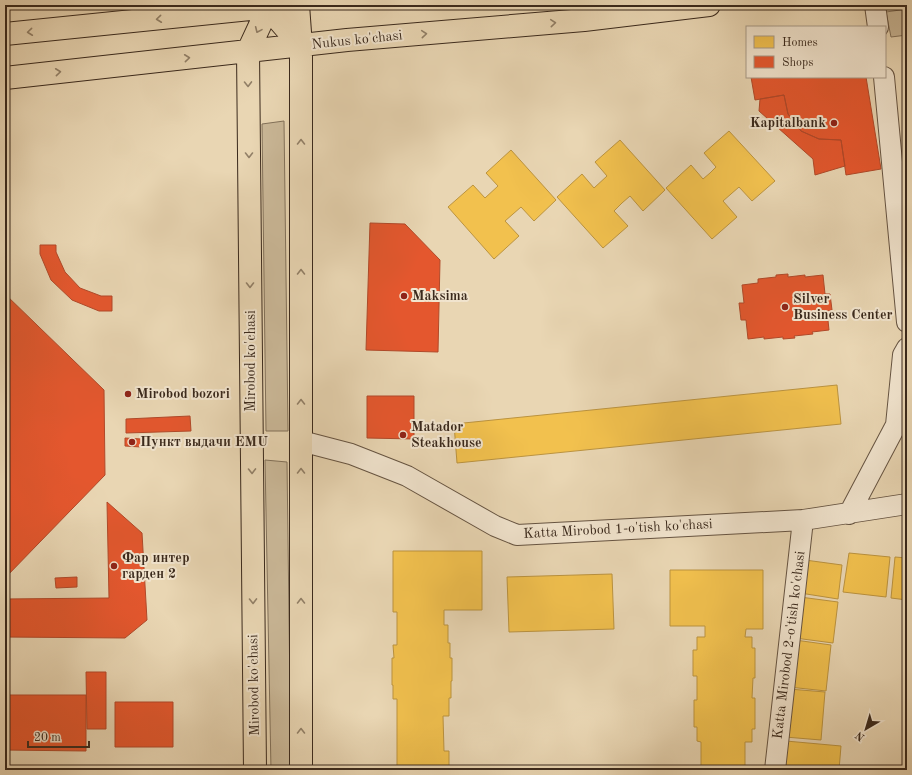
<svg xmlns="http://www.w3.org/2000/svg" width="912" height="775" viewBox="0 0 912 775" font-family="'Old Standard TT',serif">
	<rect width="100%" height="100%" fill="#e9d6b3"/>
	<filter id="stains"><feTurbulence type="fractalNoise" baseFrequency=".005" numOctaves="4"/><feColorMatrix values="0 0 0 0 .2 0 0 0 0 .09 0 0 0 0 .02 0 0 0 .5 -.17"/></filter>
	<radialGradient id="worn" r=".72"><stop offset=".6" stop-color="#630" stop-opacity="0"/><stop offset="1" stop-color="#630" stop-opacity=".3"/></radialGradient>
	<path fill="#cbb999" stroke="#82715a" d="M907 9V35L891 37 886 12Z
		M284 121 288 431H266L262 124Z
		M265 460 287 462 291 770H271Z"/>
	<path fill="#f2c14e" stroke="#bb933f" d="M729 131 775 181 752 201 739 187 723 201 737 217 712 239 666 188 691 165 703 179 710 173 716 167 704 153Z
		M620 140 665 190 643 211 630 196 622 203 614 211 628 226 603 248 557 197 582 174 594 188 607 176 595 162Z
		M511 150 556 200 534 221 521 207 505 221 519 236 494 259 448 207 473 185 485 198 498 186 486 173Z
		M837 385 841 424 457 463 454 424Z
		M393 551H482V610H444V625H448V643H450V658H452V681H451V698H449V716H443L444 751H449V769L451 770H394V768H397V699H393V685H392V658H394L393 645H397V612H393Z
		M849 553 890 557 886 597 843 592Z
		M895 557 907 558V600L891 598Z
		M805 560 842 565 838 599 800 593Z
		M670 570H763V629H746L745 637H752V648H755V678H753L752 698H755V729H752V742H745V770H701V742L697 741V727H694V700H697V676H693V650H697V637H705V626H670Z
		M612 574 614 629 509 632 507 577Z
		M800 597 838 602 833 643 795 638Z
		M795 640 831 645 826 691 789 687Z
		M789 689 825 692 821 740 785 737Z
		M786 741 841 746 839 770H784Z"/>
	<path fill="#e4572e" stroke="#b14929" d="M751 77H866L881 169 846 175 841 140 819 139 801 131 788 114 784 95 755 100Z
		M784 95 788 114 801 131 819 139 841 140 845 166 815 175 813 159 759 111 760 99Z
		M370 223 405 224 440 260 438 352 366 350Z
		M40 245H56V252L65 272 80 288 101 296H112V311H99L72 300 51 280 40 254Z
		M788 274V277L805 275V277L823 275 825 294H830L832 310 827 311 829 330 812 332 813 334 794 336 795 338 783 339V337L764 339V337L748 339 746 320H741L739 303H744L742 285 758 283V279L776 277V275Z
		M5 294 104 390 105 475 5 578Z
		M367 396H414V439L367 438Z
		M190 416 191 431 126 433V419Z
		M125 438 141 439V447L125 446Z
		M107 502 142 533 147 620 125 638 5 637V599L109 598Z
		M77 577V587L56 588 55 578Z
		M86 672H106V729H87Z
		M5 695H86V751L5 750Z
		M115 702H173V747H115Z"/>
	<g fill="none" stroke-linecap="round" stroke-linejoin="round">
		<g stroke="#665442" stroke-width="22">
			<path id="street" d="M875 5 878 27
				M884 77 907 322
				M301 441 351 454 407 476 495 526 517 535 803 520 907 504
				M849 514 896 425 903 355 907 348
				M775 770 803 520"/>
		</g>
		<g stroke="#3a291c" stroke-width="24">
			<path id="primary" d="M298 5 301 46V770
				M268 8 301 46
				M5 34 280 6
				M5 78 347 40 584 20 709 5
				M255 770 248 51 268 8"/>
		</g>
		<use href="#street" stroke="#f1e4ce" stroke-width="20"/>
		<use href="#primary" stroke="#e9d6b3" stroke-width="22"/>
	</g>
	<defs><path id="oneway-chevron" d="M-2-3.5L2.5 0L-2 3.5" fill="none" stroke-width="1.6" stroke-linecap="round" stroke-linejoin="round"/></defs>
	<g stroke="#928068">
		<use href="#oneway-chevron" transform="translate(159 19) rotate(174)"/>
		<use href="#oneway-chevron" transform="translate(553 23) rotate(-5)"/>
		<use href="#oneway-chevron" transform="translate(258 30) rotate(114)"/>
		<use href="#oneway-chevron" transform="translate(30 32) rotate(174)"/>
		<use href="#oneway-chevron" transform="translate(424 34) rotate(-5)"/>
		<use href="#oneway-chevron" transform="translate(187 58) rotate(-6)"/>
		<use href="#oneway-chevron" transform="translate(58 72) rotate(-6)"/>
		<use href="#oneway-chevron" transform="translate(248 84) rotate(89)"/>
		<use href="#oneway-chevron" transform="translate(301 142) rotate(-90)"/>
		<use href="#oneway-chevron" transform="translate(249 155) rotate(90)"/>
		<use href="#oneway-chevron" transform="translate(301 272) rotate(-90)"/>
		<use href="#oneway-chevron" transform="translate(250 285) rotate(90)"/>
		<use href="#oneway-chevron" transform="translate(301 402) rotate(-90)"/>
		<use href="#oneway-chevron" transform="translate(252 471) rotate(89)"/>
		<use href="#oneway-chevron" transform="translate(301 471) rotate(-90)"/>
		<use href="#oneway-chevron" transform="translate(253 601) rotate(89)"/>
		<use href="#oneway-chevron" transform="translate(301 601) rotate(-90)"/>
		<use href="#oneway-chevron" transform="translate(301 731) rotate(-90)"/>
	</g>
	<g fill="#8f2418" stroke="#f1e4ce" stroke-width="1.5">
		<circle cx="834" cy="123" r="4"/>
		<circle cx="404" cy="296" r="4"/>
		<circle cx="785" cy="307" r="4"/>
		<circle cx="128" cy="394" r="4"/>
		<circle cx="403" cy="435" r="4"/>
		<circle cx="132" cy="442" r="4"/>
		<circle cx="114" cy="566" r="4"/>
	</g>
	<g text-anchor="middle" dominant-baseline="central" stroke-width="4" stroke-linejoin="round" paint-order="stroke">
		<g font-size="14" fill="#3a291c" stroke="#f1e4ce">
			<text transform="translate(357 40) rotate(-6)">Nukus ko'chasi</text>
			<text transform="translate(251 361) rotate(-90)">Mirobod ko'chasi</text>
			<text transform="translate(618 529) rotate(-3)">Katta Mirobod 1-o'tish ko'chasi</text>
			<text transform="translate(789 645) rotate(-83)">Katta Mirobod 2-o'tish ko'chasi</text>
			<text transform="translate(254 685) rotate(-91)">Mirobod ko'chasi</text>
		</g>
		<g font-size="14" font-weight="bold" fill="#3a291c" stroke="#f1e4ce" text-anchor="start">
			<text x="826" y="123" text-anchor="end">Kapitalbank</text>
			<text x="412" y="296">Maksima</text>
			<text x="793" y="299">Silver<tspan x="793" dy="16">Business Center</tspan></text>
			<text x="136" y="394">Mirobod bozori</text>
			<text x="411" y="427">Matador<tspan x="411" dy="16">Steakhouse</tspan></text>
			<text x="140" y="442">Пункт выдачи EMU</text>
			<text x="122" y="558">Фар интер<tspan x="122" dy="16">гарден 2</tspan></text>
		</g>
	</g>
	<rect width="912" height="775" fill="none" stroke="#e9d6b3" stroke-width="20"/>
	<rect x="6" y="6" width="900" height="763" fill="none" stroke="#3a291c" stroke-width="2"/>
	<rect x="10" y="10" width="892" height="755" fill="none" stroke="#3a291c"/>
	<rect x="746" y="26" width="140" height="52" fill="#f1e4ce" stroke="#a89987"/>
	<rect x="754" y="36" width="20" height="12" fill="#f2c14e" stroke="#a89987"/>
	<text x="782" y="46" font-size="12" fill="#3a291c">Homes</text>
	<rect x="754" y="56" width="20" height="12" fill="#e4572e" stroke="#a89987"/>
	<text x="782" y="66" font-size="12" fill="#3a291c">Shops</text>
	<g transform="translate(866 729) rotate(218)" stroke="#f1e4ce" stroke-width="3" paint-order="stroke">
	<path d="M0-3L7 15L0 10L-7 15Z" fill="#3a291c"/>
	<text y="-6" font-size="11" font-weight="bold" text-anchor="middle" fill="#3a291c">N</text>
	</g>
	<path d="M28 741v6h61v-6" fill="none" stroke="#3a291c" stroke-width="2"/>
	<text x="34" y="741" font-size="12" fill="#3a291c" stroke="#f1e4ce" stroke-width="3" paint-order="stroke">20 m</text>
	<rect width="100%" height="100%" filter="url(#stains)"/>
	<rect width="100%" height="100%" fill="url(#worn)"/>
</svg>
